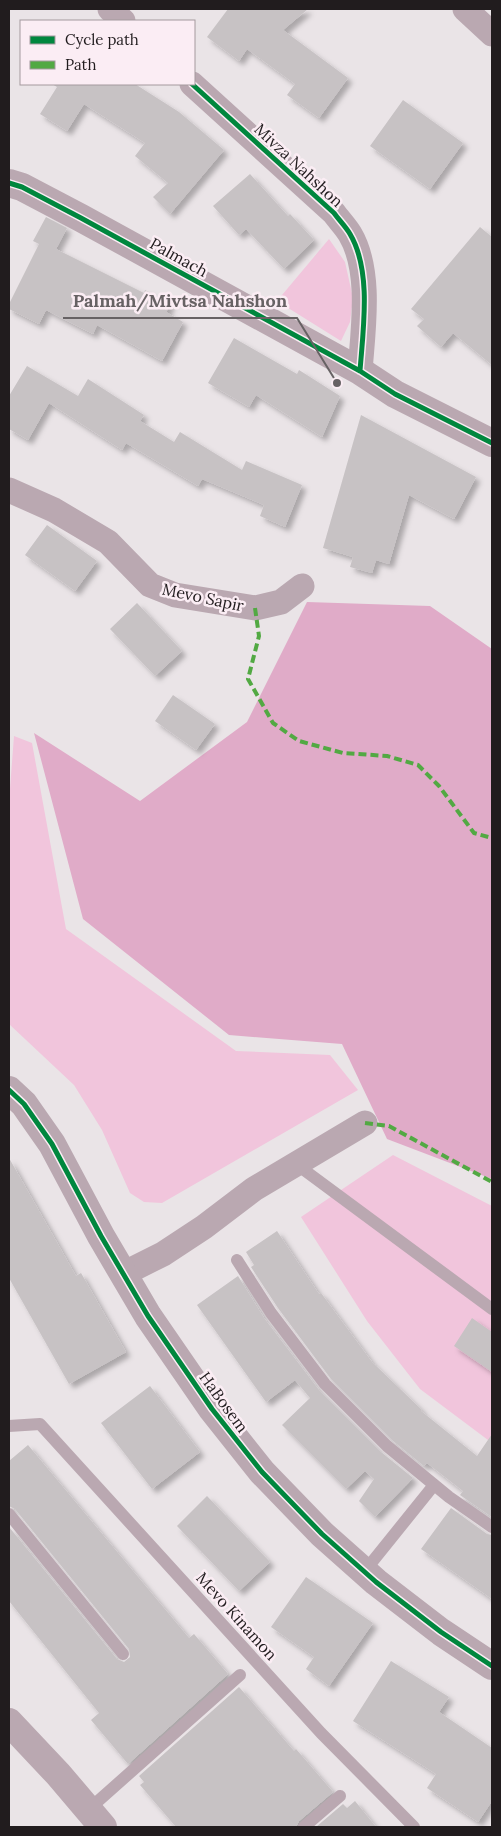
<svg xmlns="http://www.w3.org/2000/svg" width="501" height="1836" viewBox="0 0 501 1836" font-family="Lora,serif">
	<defs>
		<filter id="shadow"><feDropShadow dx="4.5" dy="4.5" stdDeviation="2.5" flood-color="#0004"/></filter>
	</defs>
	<rect width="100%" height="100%" fill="#eae4e7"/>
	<path fill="#f1c5dc" d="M329 239 345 262 353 298 350 322 341 341 277 301Z
		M14 736 32 743 66 929 236 1051 330 1055 358 1090 162 1203 144 1202 130 1193 102 1130 74 1085 9 1024V802Z
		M393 1155 492 1206V1443L420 1389 367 1321 301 1217Z"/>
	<path fill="#e0abc8" d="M307 602 430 606 492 649V1179L387 1139 342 1044 229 1035 83 919 34 733 140 801 247 722Z"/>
	<path fill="#c7c2c4" filter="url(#shadow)" d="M228 9H308L283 30 348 78 319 118 287 95 295 84 247 49 239 61 207 37Z
		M52 84H135L179 112 224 150 170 214 153 197 168 183 135 156 145 143 84 104 67 131 40 114 57 87Z
		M403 100 463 143 430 189 370 146Z
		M250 174 288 216 290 214 314 240 284 269 246 229 239 235 213 206Z
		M46 217 67 228 56 249 144 293 145 290 171 304 166 312 183 322 162 361 97 325 93 334 46 310 39 324 9 309V304L39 244 33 241Z
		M480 227 492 237V365L453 333 441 347 417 326 424 319 411 309Z
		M234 338 297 374 299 370 340 396 322 437 256 395 249 407 208 383Z
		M27 366 78 396 88 379 144 415 140 421 174 442 180 432 242 470 246 461 302 485 285 527 260 516 264 505 202 479 198 486 126 443 122 450 49 403 28 440 9 429V396Z
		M361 415 476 477 454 519 409 495 389 564 376 560 372 573 350 567 353 557 323 548Z
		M47 525 97 561 75 591 25 555Z
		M137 603 182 651 155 676 110 629Z
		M173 695 215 724 196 750 155 721Z
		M9 1158 76 1276 81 1273 126 1352 69 1384 9 1278Z
		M277 1231 319 1294 321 1293 372 1362 422 1410 421 1411 477 1456 492 1434V1517L460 1495 463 1491 427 1463 424 1466 392 1440 331 1379 278 1308 251 1267 254 1265 246 1252Z
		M238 1276 264 1318 319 1390 381 1452 413 1478 375 1517 359 1501 374 1479 365 1471 346 1489 282 1425 310 1398 295 1380 266 1402 197 1305Z
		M472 1318 492 1332V1372L454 1346Z
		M150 1386 200 1452 152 1489 101 1423Z
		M28 1445 189 1638 194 1634 228 1674 128 1764 91 1720 99 1713 9 1601V1527L117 1659 124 1662 130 1657 129 1649 15 1509 9 1506V1461Z
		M207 1496 270 1562 239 1591 177 1526Z
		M451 1508 487 1534 492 1535V1599L421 1549Z
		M306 1577 373 1623 329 1686 306 1669 314 1657 271 1627Z
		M391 1661 449 1697 439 1712 492 1748V1801L478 1822 427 1788 436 1774 353 1721Z
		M239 1687 294 1751 296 1749 333 1792 299 1821 296 1827H176L140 1785 144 1782 139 1776Z
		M355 1801 376 1827H316L343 1804 347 1808Z"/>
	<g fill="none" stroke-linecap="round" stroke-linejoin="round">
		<path stroke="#baa8b1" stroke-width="12" d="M296 1164 492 1309
			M237 1260 271 1313 325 1384 387 1446 449 1497 492 1527
			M9 1426 40 1424 321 1733 414 1827
			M9 1514 123 1654
			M364 1572 434 1485
			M88 1810 240 1675
			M304 1827 340 1796"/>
		<path stroke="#baa8b1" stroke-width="25" d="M110 9 123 21
			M465 9 492 34
			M192 84 334 213C339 220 346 227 350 234 372 271 363 330 360 371
			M9 490 54 510 108 542 150 585 175 595 255 608 281 602 302 586
			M123 1274 163 1254 204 1227 254 1189 365 1123"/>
		<path stroke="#baa8b1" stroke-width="28" d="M9 183 22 187 81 218 360 371 395 394 492 443
			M9 1090 24 1104 52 1144 101 1236 148 1316 212 1409 262 1472 322 1534 376 1582 441 1632 492 1666
			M9 1722 58 1774 103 1827"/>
		<path stroke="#52a943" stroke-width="4" stroke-dasharray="8 4" stroke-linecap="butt" d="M255 608 259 636 248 679 273 723 299 741 343 753 387 756 418 765 439 786 474 833 492 838
			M365 1123 389 1126 492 1182"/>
		<g stroke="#fbedf4" stroke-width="8">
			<path id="cycleway" d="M192 84 334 213C339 220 346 227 350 234 372 271 363 330 360 371
				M9 183 22 187 81 218 360 371 395 394 492 443
				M9 1090 24 1104 52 1144 101 1236 148 1316 212 1409 262 1472 322 1534 376 1582 441 1632 492 1666"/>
		</g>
		<use href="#cycleway" stroke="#00873e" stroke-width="5"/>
	</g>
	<g text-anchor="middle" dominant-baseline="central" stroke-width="5" stroke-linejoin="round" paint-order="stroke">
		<g font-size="16" fill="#211c1e" stroke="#fbedf4">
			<text transform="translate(299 165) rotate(43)">Mivza Nahshon</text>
			<text transform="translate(179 257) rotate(29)">Palmach</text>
			<text transform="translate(203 597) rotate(12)">Mevo Sapir</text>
			<text transform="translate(224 1402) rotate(54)">HaBosem</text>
			<text transform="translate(237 1616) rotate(48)">Mevo Kinamon</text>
		</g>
	</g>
	<path fill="none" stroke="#676264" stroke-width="2" d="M337 383L297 318H63"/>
	<circle fill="#676264" stroke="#fbedf4" stroke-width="2" cx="337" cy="383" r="5"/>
	<g font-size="18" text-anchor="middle" font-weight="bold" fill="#676264" stroke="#fbedf4" stroke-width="5" stroke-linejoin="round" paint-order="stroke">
		<text x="180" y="307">Palmah/Mivtsa Nahshon</text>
	</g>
	<rect width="501" height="1836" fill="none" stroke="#211c1e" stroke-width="20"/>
	<rect x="20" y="20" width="175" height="65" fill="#fbedf4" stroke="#a4999e"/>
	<rect x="30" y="36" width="25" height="8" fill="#00873e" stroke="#a4999e"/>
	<text x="65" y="45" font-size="15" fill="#211c1e">Cycle path</text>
	<rect x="30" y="61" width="25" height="8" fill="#52a943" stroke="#a4999e"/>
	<text x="65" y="70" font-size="15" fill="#211c1e">Path</text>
</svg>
